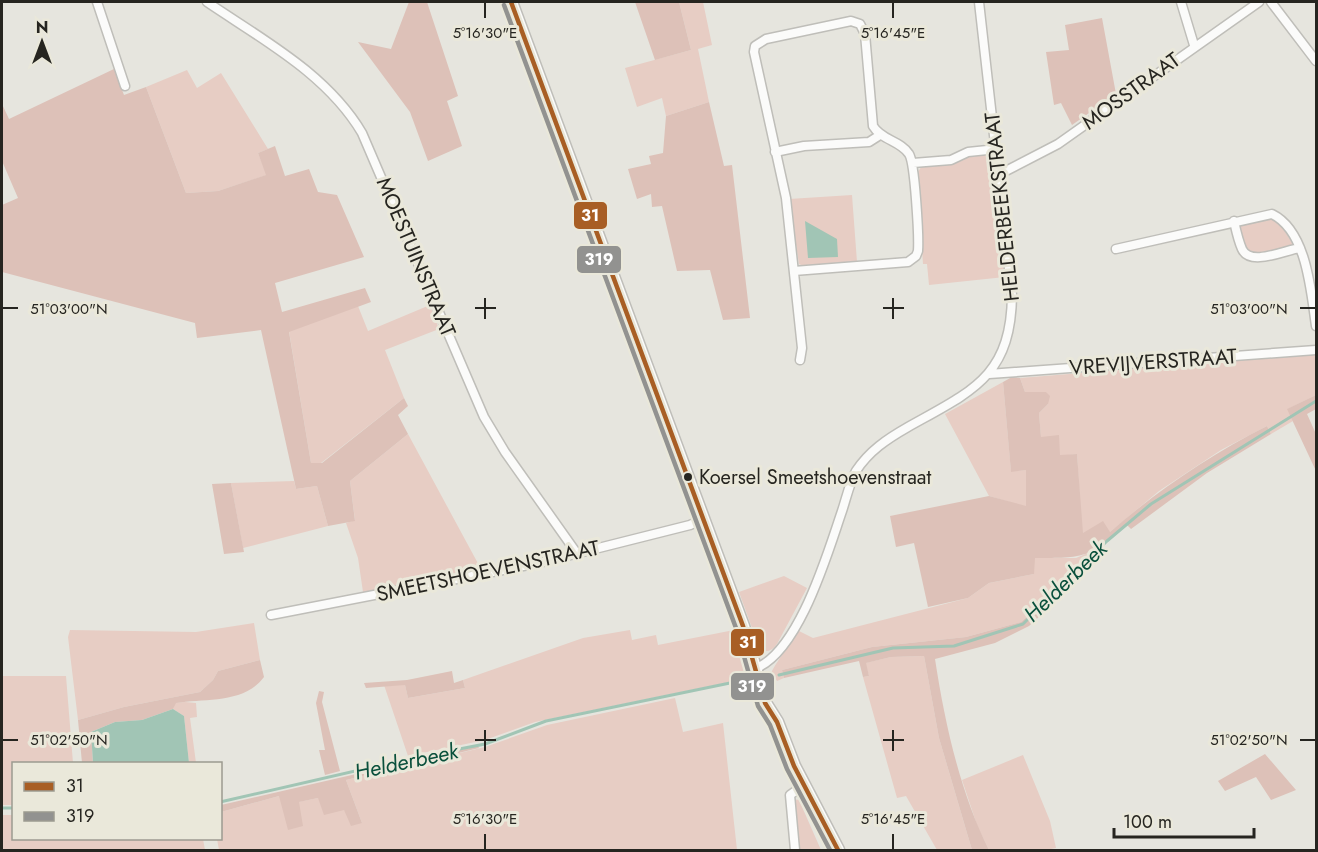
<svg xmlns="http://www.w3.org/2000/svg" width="1318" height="852" viewBox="0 0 1318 852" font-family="Jost,sans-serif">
	<rect width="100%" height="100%" fill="#e6e5de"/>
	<path fill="#e7cdc4" d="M679 2H703L712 45 698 49 709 102 666 116 662 98 637 107 625 68 691 50Z
		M187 70 197 88 221 73 268 149 258 153 267 175 218 191 186 193 146 87Z
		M978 155H986L991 160 1005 277 929 285 927 264H923L917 173 922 166Z
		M852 195 857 262 806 267 799 264 789 199Z
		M1267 216 1277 219 1293 244 1287 248 1255 255 1244 247 1239 226 1245 220Z
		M430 305 439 329 385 350 404 398 321 463H311L289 331 358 306 368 331Z
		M1316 354V395L1288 409 1293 421 1271 434 1267 426 1221 450 1159 491 1110 532 1082 533 1077 454 1060 456 1041 438 1039 413 1048 404 1046 392H1025L1020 378Z
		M1003 382 1011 471 1026 470V507L989 496 945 414Z
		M408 434 481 569 363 592 358 558 346 523 355 520 350 481Z
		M294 481 296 489 317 486 328 526 243 548 231 483Z
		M1102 547 1021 622 966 637 872 647 782 670 784 678 777 681 774 676 770 677C771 668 792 642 799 631L813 638 968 598 989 583 1034 574V558H1076Z
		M784 576 807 588 777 644C773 650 767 653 760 650L739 592Z
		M254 623 260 660 218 671 213 680 200 692 124 707 78 720 68 637 70 630 196 632Z
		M630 630 632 640 656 635 658 645 734 630 749 678 535 722 485 740 408 756 384 685H405L408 698 465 688 463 680 583 638Z
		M924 656 939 738 972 850H937L906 796 897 798 863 677 869 676 865 663 891 657Z
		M2 676H66L73 763 14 764 13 805H2Z
		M675 698 683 732 723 723 737 850H219L217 839 220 838 221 812 279 796 298 802 318 798 344 810 362 823 346 780 485 747 547 725Z
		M185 702 196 703 197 717 190 718 196 763H189L184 716 173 709 175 703Z
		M1023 755 1050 821 1056 848 1046 850H989L978 828 962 780Z
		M793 799 799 800 821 850H797Z
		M2 815H13L14 838 203 839 205 850H2Z"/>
	<path fill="#ddc1b8" d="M409 2H427L458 96 447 101 462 146 428 161 410 112 358 42 391 49Z
		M635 2H679L691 50 655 60Z
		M1102 18 1116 94 1072 125 1061 103 1054 105 1046 52 1069 50 1065 25Z
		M114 69 124 95 146 87 186 193 218 191 266 175 258 153 275 146 285 176 309 169 318 192 337 195 364 257 275 283 282 312 365 288 371 302 289 332 311 463H322L404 398 408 406 398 415 408 434 350 481 355 521 328 526 317 486 296 489 261 330 197 338 195 323 2 272V205L18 198 2 161V104L9 119Z
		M709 102 724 166 732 165 750 318 723 320 710 270 677 271 662 206 652 207 651 194 637 199 628 169 651 164 649 156 663 153 666 116Z
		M1012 377 1020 378 1025 392H1046L1050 396 1048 404 1039 413 1041 437 1059 435 1060 455 1077 454 1083 533 1103 521 1110 532C1158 490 1210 455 1267 426L1271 434 1207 473 1131 529 1127 525C1090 558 1084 558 1035 558L1034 574 989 583 968 598 928 607 914 543 896 547 890 516 989 496 1026 506V470L1011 472 1003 382Z
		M1316 395V409L1307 414 1316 434V471L1287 409Z
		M231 483 244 552 224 554 212 484Z
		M1072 576 1077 582 1029 626 995 643 935 659C945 724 960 792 989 850H972L939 738 924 656 891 657 866 663 869 676 863 677 859 661 784 678 782 670 872 647 966 637 1021 622Z
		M260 660 264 677C244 704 205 698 176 703L173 709 142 720 115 722 91 732 93 763H82L78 720 124 707 200 692 213 680 218 671Z
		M452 671 454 683 463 680 465 688 408 698 405 685 366 688 364 683 407 680Z
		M319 691 324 692 322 702 340 771 325 775 319 750H325L316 703Z
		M478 746 479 748 346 780 362 823 351 826 344 810 324 815 318 798 299 802 303 826 288 830 279 796 221 812V805Z
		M1265 754 1296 790 1271 800 1256 777 1225 791 1218 781Z"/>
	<path fill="#a1c5b5" d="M805 221 837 239 838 257 808 258Z
		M173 709 184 716 189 763H93L91 732 115 722 142 720Z"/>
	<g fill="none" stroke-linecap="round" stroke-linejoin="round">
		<path stroke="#a1c5b5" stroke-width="3" d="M779 675 893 648 954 646 1023 624 1107 541 1151 504 1316 401
			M220 802 403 760 485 744 546 721 730 683
			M2 808H14"/>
		<g stroke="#bfbeb9" stroke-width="11">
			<path id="street" d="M97 2 125 86
				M207 2C263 40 327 74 362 133L484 417 505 452 578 555
				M1181 2 1194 45
				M1271 2 1316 61
				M775 152 804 146 869 142 880 135
				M913 163 951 160 968 152 997 149
				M1000 174 1058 144 1259 2
				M1234 221C1236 230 1238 240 1242 249 1250 267 1285 250 1300 248
				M1116 249 1272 214C1307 231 1311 292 1316 326
				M794 271 908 262 916 256 918 251C919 237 915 163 909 154 901 141 881 140 873 126L865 34 860 24 851 21 766 39 755 46 754 52 786 198 802 348 800 360
				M989 374 1316 350
				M271 615 539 563 690 525 703 519
				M754 669C798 654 827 555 841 514 846 500 849 484 856 471 869 451 887 439 908 427 972 391 1011 377 1012 295L979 2
				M795 850 790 795 804 785"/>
		</g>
		<g stroke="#bfbeb9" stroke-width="15">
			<path id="secondary" d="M511 2 743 626 765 703 777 722 794 766 838 850"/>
		</g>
		<use href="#street" stroke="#fbfbfa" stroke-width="8"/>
		<use href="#secondary" stroke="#fbfbfa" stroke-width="12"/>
		<g stroke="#eae8da" stroke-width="9">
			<path id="bus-1" d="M511 2 743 626 765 703 777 722 794 766 838 850"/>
		</g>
		<g stroke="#eae8da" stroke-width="9">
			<path id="bus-2" d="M504 5 736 628 758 706 770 725 787 769 830 850"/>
		</g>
		<use href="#bus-1" stroke="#a85e24" stroke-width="4.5"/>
		<use href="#bus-2" stroke="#929290" stroke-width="4.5"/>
	</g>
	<path fill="none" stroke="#262520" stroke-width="2" d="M485 3V18M893 3V18M485 298V319M893 298V319M3 308H18M475 308H496M883 308H904M1300 308H1315M485 730V751M893 730V751M3 740H18M475 740H496M883 740H904M1300 740H1315M485 834V849M893 834V849"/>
	<circle fill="#262520" stroke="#eae8da" stroke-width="2" cx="688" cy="477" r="5"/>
	<g text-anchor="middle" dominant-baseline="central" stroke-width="6" stroke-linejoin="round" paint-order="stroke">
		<g font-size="20" fill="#262520" stroke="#eae8da" text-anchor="start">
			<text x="699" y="477">Koersel Smeetshoevenstraat</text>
		</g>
		<g font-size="21" fill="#262520" stroke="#eae8da">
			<text transform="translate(1131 91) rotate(-36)">MOSSTRAAT</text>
			<text transform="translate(1002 207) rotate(-96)">HELDERBEEKSTRAAT</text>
			<text transform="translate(416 257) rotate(67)">MOESTUINSTRAAT</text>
			<text transform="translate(1153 362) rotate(-4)">VREVIJVERSTRAAT</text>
			<text transform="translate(488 571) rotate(-12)">SMEETSHOEVENSTRAAT</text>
		</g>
		<g font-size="22" font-style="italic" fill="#0a503c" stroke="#eae8da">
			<text transform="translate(1065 581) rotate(-44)">Helderbeek</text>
			<text transform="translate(406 761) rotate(-12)">Helderbeek</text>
		</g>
	</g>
	<g font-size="15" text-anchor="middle" fill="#262520" stroke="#eae8da" stroke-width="6" stroke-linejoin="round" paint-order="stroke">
		<text x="485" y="38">5°16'30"E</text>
		<text x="893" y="38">5°16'45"E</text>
		<text x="69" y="314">51°03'00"N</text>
		<text x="1249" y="314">51°03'00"N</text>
		<text x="69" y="745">51°02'50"N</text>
		<text x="1249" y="745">51°02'50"N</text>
		<text x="485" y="824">5°16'30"E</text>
		<text x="893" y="824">5°16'45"E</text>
	</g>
	<g stroke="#eae8da" stroke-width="2">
		<rect x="573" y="201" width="35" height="29" rx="6" fill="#a85e24"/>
		<rect x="576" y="245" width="46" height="29" rx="6" fill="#929290"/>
		<rect x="730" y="628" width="35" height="29" rx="6" fill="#a85e24"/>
		<rect x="730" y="672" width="45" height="29" rx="6" fill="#929290"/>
	</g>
	<g font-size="16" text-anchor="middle" font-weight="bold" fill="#fff">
		<text x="590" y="221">31</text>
		<text x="599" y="265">319</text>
		<text x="748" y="648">31</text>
		<text x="752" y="692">319</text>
	</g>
	<rect width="1318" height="852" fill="none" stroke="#262520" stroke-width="6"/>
	<rect x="12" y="762" width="210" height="78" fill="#eae8da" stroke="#9c9a90" stroke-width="1.5"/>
	<rect x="24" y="782" width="30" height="9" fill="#a85e24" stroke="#9c9a90" stroke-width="1.5"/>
	<text x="66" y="792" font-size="18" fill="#262520">31</text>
	<rect x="24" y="812" width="30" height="9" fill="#929290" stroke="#9c9a90" stroke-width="1.5"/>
	<text x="66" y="822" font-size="18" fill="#262520">319</text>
	<g transform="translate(42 42)" stroke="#eae8da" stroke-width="4.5" paint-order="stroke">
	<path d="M0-4.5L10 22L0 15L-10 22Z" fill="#262520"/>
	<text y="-9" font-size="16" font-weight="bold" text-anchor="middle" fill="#262520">N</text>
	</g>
	<path d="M1114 828v9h140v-9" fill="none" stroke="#262520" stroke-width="3"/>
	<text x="1123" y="828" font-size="18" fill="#262520" stroke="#eae8da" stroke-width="4.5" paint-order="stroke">100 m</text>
</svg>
